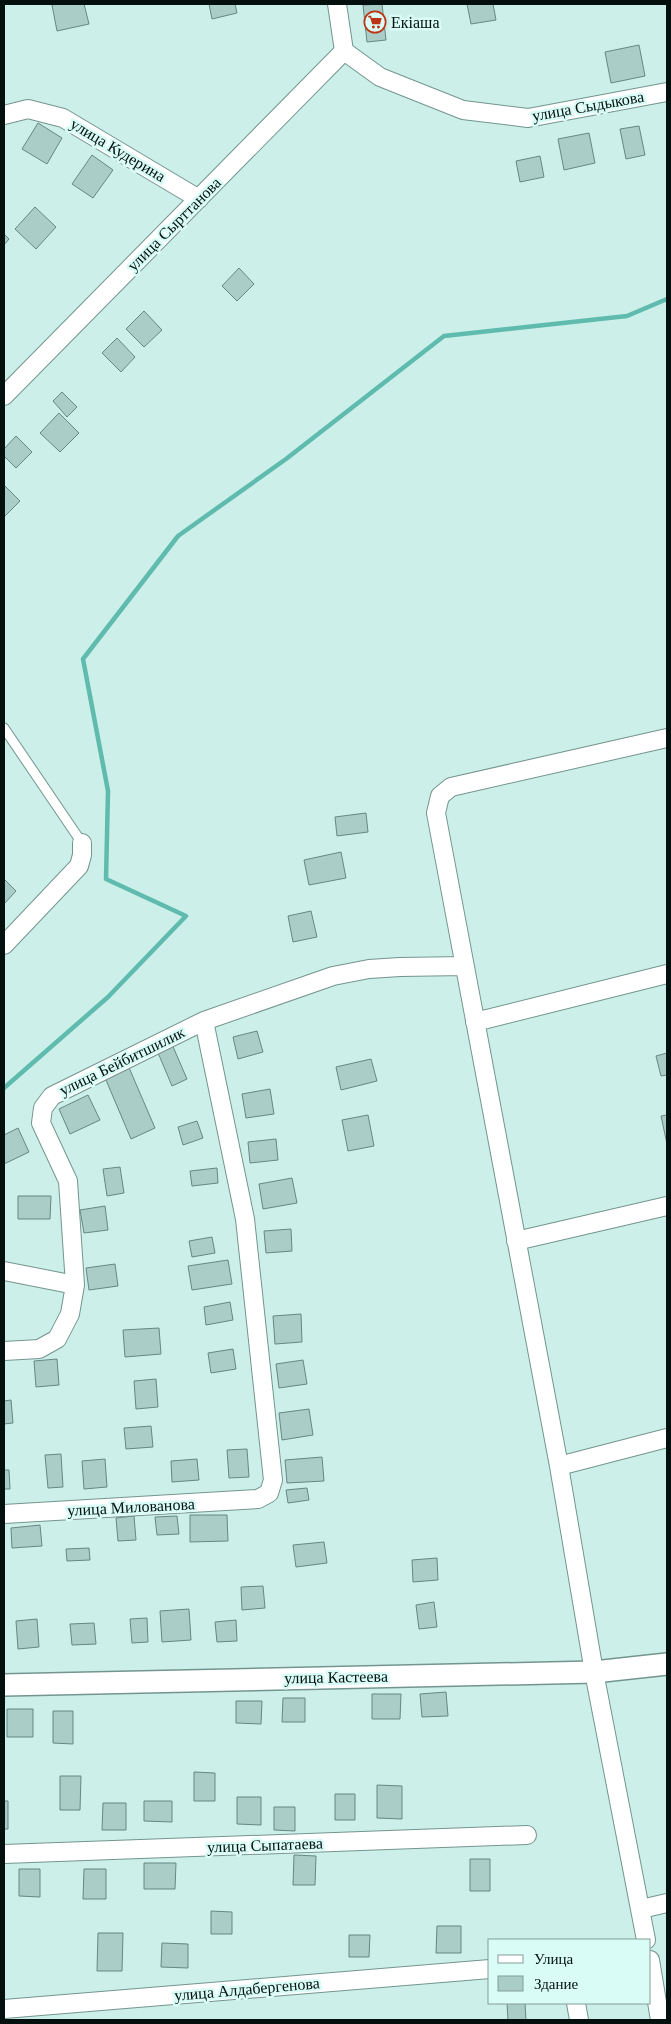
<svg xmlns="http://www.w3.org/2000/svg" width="671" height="2024" viewBox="0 0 671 2024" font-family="Georgia,serif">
	<rect width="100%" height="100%" fill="#ccefe9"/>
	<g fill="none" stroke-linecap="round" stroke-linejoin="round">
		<path stroke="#5ebbae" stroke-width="4.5" d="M4 1088 108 997 186 916 106 879 108 791 83 659 178 536 286 459 444 336 627 316 667 299"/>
	</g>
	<path fill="#abcdc7" stroke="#678782" d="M56 4H84L89 24 57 31 52 5Z
		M209 4H235L237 13 212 19Z
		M382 4 386 40 367 42 363 5Z
		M467 4H493L496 20 471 24Z
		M639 45 645 76 611 83 605 52Z
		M38 123 62 138 47 164 22 149Z
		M639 126 645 155 626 159 620 129Z
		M589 133 595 163 564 170 558 139Z
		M92 155 113 170 93 198 72 184Z
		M540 156 544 177 520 182 516 161Z
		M35 207 56 227 36 249 15 229Z
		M4 234 9 239 4 245Z
		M239 268 254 284 237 301 222 286Z
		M144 311 162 330 144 347 126 329Z
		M117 338 135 357 121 372 102 353Z
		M62 392 77 407 67 417 53 401Z
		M59 413 79 433 60 452 40 433Z
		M16 436 32 452 16 468 4 456V449Z
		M4 485 20 501 4 517Z
		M366 813 368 832 337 836 335 817Z
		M341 852 346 878 309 885 304 860Z
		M4 879 16 891 4 904Z
		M311 911 317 937 293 942 288 916Z
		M257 1031 263 1052 238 1059 233 1037Z
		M171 1042 187 1079 172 1086 156 1048Z
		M667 1053V1075L661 1076 656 1056Z
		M371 1059 377 1081 341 1090 336 1067Z
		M127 1063 155 1128 131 1139 103 1073Z
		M270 1089 274 1114 246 1118 242 1094Z
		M88 1095 100 1120 70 1134 59 1109Z
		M368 1115 374 1146 348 1151 342 1120Z
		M667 1115V1144L661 1116Z
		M197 1121 203 1138 183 1145 178 1127Z
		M18 1128 29 1152 4 1164V1135Z
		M276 1139 278 1160 250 1163 248 1142Z
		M120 1167 124 1193 107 1196 103 1169Z
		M217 1168 218 1183 192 1186 190 1171Z
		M292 1178 297 1203 263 1209 259 1184Z
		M18 1196H51L50 1219H18Z
		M105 1206 108 1230 84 1233 80 1210Z
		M291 1229 292 1251 266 1253 264 1231Z
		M212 1237 215 1253 192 1257 189 1241Z
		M228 1260 232 1284 192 1290 188 1266Z
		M115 1264 118 1286 89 1290 86 1268Z
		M230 1302 233 1320 206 1325 204 1307Z
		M301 1314 302 1342 275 1344 273 1316Z
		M159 1328 161 1354 125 1357 123 1330Z
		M233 1349 236 1369 211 1373 208 1353Z
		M57 1359 59 1385 36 1387 34 1361Z
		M303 1360 307 1384 279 1388 276 1364Z
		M156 1379 158 1407 136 1409 134 1381Z
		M11 1400 13 1423 4 1424V1401Z
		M309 1409 313 1435 282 1440 279 1413Z
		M151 1426 153 1447 126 1449 124 1428Z
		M247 1449 249 1477 229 1478 227 1450Z
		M61 1454 63 1487 48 1488 45 1455Z
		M322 1457 324 1481 287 1483 285 1460Z
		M105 1459 107 1487 84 1489 82 1461Z
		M197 1459 199 1480 172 1482 171 1461Z
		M4 1470H9L10 1489H4Z
		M307 1488 309 1500 288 1503 286 1490Z
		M190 1515H227L228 1541 190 1542Z
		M134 1516 136 1540 118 1541 116 1518Z
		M177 1516 179 1534 157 1535 155 1517Z
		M40 1525 42 1546 12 1548 11 1528Z
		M324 1542 327 1563 296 1567 293 1545Z
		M89 1548 90 1560 67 1561 66 1549Z
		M437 1558 438 1580 413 1582 412 1560Z
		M263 1586 265 1608 242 1610 241 1587Z
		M434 1602 437 1627 419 1629 416 1605Z
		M189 1609 191 1640 162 1642 160 1611Z
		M147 1618 148 1642 132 1643 130 1619Z
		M37 1619 39 1647 18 1649 16 1621Z
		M236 1620 237 1641 217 1642 215 1622Z
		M94 1623 96 1644 72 1645 70 1624Z
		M446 1692 448 1716 422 1717 420 1694Z
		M372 1694H401L400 1719H372Z
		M283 1698H305V1722H282Z
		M236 1701H262L261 1724 236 1723Z
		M7 1709H33V1737H7Z
		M53 1711H73V1744L53 1743Z
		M194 1772 215 1773V1801H194Z
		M60 1776H81L80 1810H60Z
		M377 1785 402 1786V1819L377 1818Z
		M335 1794H355V1820H335Z
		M237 1797H261V1825L237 1824Z
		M4 1801H8V1829H4Z
		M144 1801H172V1822L144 1821Z
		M103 1803H126V1830H102Z
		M274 1807H295V1831L274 1830Z
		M294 1855 316 1856 315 1885H293Z
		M470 1859H490V1891H470Z
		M144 1863H176L175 1889H144Z
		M19 1869H40V1897L19 1896Z
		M84 1869H106V1899H83Z
		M211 1911 232 1912V1934H211Z
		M437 1926H461V1953H436Z
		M98 1933H123L122 1971H97Z
		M349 1935H370L369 1957H349Z
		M162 1943 188 1944V1968L161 1967Z
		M507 2003H525L526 2020H508Z"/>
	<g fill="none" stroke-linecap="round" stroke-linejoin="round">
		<g stroke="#74958f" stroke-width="11">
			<path id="service" d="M4 728 82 843"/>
		</g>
		<g stroke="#74958f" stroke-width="20">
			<path id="minor" d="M337 4 344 51
				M344 51 380 77 463 110 528 118 667 92
				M4 115 28 109 63 118 199 199
				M4 396 344 51
				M4 945 79 866 82 855V843
				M475 1022 667 974
				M516 1241 667 1206
				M4 1271 75 1285
				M4 1351 39 1349 57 1339 70 1314 75 1285 68 1181 41 1123 43 1108 52 1096 204 1021 333 976 369 969 400 967 465 966
				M559 1466 667 1438
				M4 1514 258 1499 269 1493 273 1480 245 1219 204 1021
				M4 1854 527 1835
				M641 1909 667 1903
				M646 1940 594 1672 559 1466 436 813 440 796 451 787 667 738
				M650 1960 660 2020
				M576 2003 579 2020
				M4 2009 490 1969"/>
		</g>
		<g stroke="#74958f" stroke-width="24">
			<path id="tertiary" d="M4 1685 594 1672 667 1664"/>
		</g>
		<use href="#service" stroke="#fff" stroke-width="9"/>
		<use href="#minor" stroke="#fff" stroke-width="18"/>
		<use href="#tertiary" stroke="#fff" stroke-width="21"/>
	</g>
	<defs>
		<g id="supermarket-ring" transform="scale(1.125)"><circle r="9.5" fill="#d9fcf6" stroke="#be3314" stroke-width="1.5"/><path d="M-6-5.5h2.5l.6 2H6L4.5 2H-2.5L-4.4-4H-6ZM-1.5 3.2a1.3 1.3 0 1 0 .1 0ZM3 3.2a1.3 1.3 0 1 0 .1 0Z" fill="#be3314"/></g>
	</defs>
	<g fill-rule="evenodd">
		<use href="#supermarket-ring" x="375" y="22"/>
	</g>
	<g text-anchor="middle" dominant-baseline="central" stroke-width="5" stroke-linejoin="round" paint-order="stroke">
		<g font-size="16" fill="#04100e" stroke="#d9fcf6" text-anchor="start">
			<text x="391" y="22">Екіаша</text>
		</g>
		<g font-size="16" fill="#04100e" stroke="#d9fcf6">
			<text transform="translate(588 106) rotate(-10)">улица Сыдыкова</text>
			<text transform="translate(118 150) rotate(31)">улица Кудерина</text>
			<text transform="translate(174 224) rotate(-45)">улица Сырттанова</text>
			<text transform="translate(122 1061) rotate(-26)">улица Бейбитшилик</text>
			<text transform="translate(131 1507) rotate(-3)">улица Милованова</text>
			<text transform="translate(336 1677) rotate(-1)">улица Кастеева</text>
			<text transform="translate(265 1845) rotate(-2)">улица Сыпатаева</text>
			<text transform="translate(247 1989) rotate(-5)">улица Алдабергенова</text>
		</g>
	</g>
	<rect width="671" height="2024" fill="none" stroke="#04100e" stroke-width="10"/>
	<rect x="488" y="1939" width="162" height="65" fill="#d9fcf6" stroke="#849e99"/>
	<rect x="498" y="1955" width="25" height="8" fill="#ffffff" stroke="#849e99"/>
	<text x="534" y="1964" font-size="15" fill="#04100e">Улица</text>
	<rect x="498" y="1976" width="25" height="15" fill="#abcdc7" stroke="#849e99"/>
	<text x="534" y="1989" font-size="15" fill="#04100e">Здание</text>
</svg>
